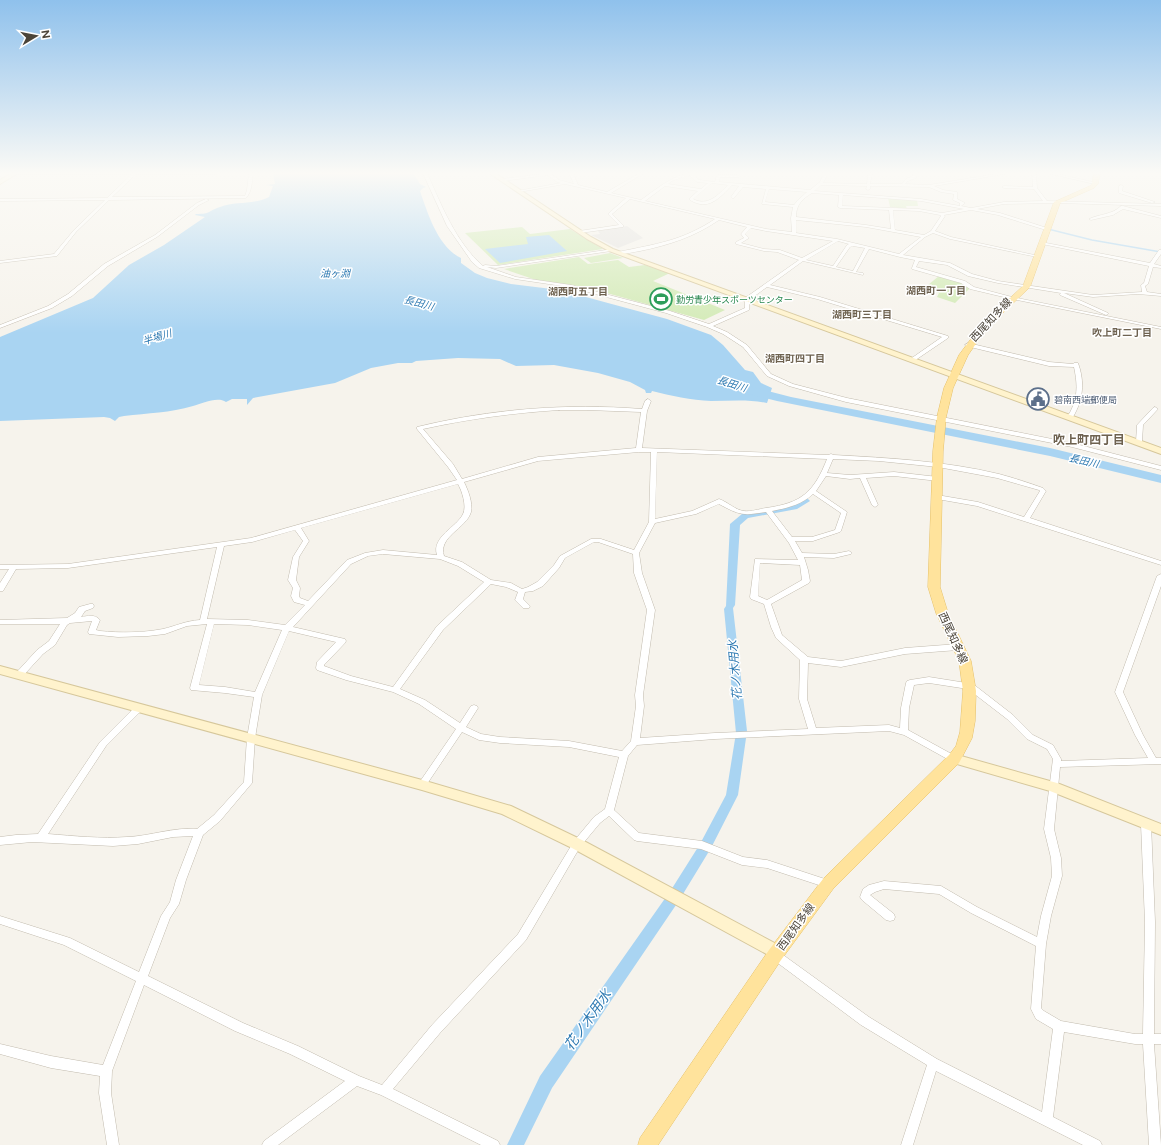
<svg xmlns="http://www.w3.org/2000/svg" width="1161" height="1145" viewBox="0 0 1161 1145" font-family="Figtree,'Noto Sans JP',sans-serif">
	<rect width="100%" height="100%" fill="#f6f3ec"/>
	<path fill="#d2eab5" d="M888 198 917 200 918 206H906L907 209 890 207Z
		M522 227 530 234 570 229 603 249 498 265 465 233Z
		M610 253 623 258 591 263 584 258Z
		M579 257 588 264 618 260 629 267 645 265 670 273 653 281 725 310 704 320 585 287 536 280 504 269Z
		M939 276 961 283 970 288 955 303 937 297 939 293 923 289Z"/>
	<path fill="#e5e3e0" d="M627 226 643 238 618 248 591 235 600 234 598 231Z"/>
	<path fill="#a9d4f2" d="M273 173H413L420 184 426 187 423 188 420 191C428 214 438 247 461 258V263L475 273 487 278 511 284 560 290 667 319 711 335 723 345 745 370 753 372 761 383 772 388 767 403C748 399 730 401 711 401 691 400 671 396 652 391L651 393H646L645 390 630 382 598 373 554 365 516 366 500 359 458 358 416 361 412 363H398L371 368 335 383 253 398 247 405V399H232L226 402C217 396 202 404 193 406 170 413 148 413 124 416L119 417 115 421 110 418 104 417 0 421V337L93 298 129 265 164 245 205 217 195 215 196 214C212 214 207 211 220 207 236 201 253 205 269 197L273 186 266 185 275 184Z
		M549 235 567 251 500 263 485 249 528 244 526 237Z"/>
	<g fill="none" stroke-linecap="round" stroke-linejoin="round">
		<path stroke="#a9d4f2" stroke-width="1.5" d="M1048 229 1092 240 1161 252"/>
		<path fill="#a9d4f2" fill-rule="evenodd" d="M805 498 808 499 810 501 797 509 748 518 740 525 735 605 733 608 747 731 738 795 711 848 683 894 678 896 673 894 671 890 700 844 726 795 736 733 724 609 726 606 730 524 742 514 765 510C777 513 793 501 805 498Z
			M671 895 676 897 678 901 676 905 552 1088 524 1145H507L540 1076 666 897Z"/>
		<path fill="#a9d4f2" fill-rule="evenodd" d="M748 386 791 397 1050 448 1161 475V483L1050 456 777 401 744 393 742 390Z"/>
		<g stroke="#c2bbae" stroke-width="1">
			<path id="street" d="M12 173H218L216 174H136L112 197 245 196 247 190 249 173H253C252 181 252 192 246 198L109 200 76 232 57 256 0 263V261L54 254 74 230 105 200 0 201V199L107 198 132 174H14Z
				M423 173H427C441 204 456 243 483 266L485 265 496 266 613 249V250L611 251 496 268 487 267 516 277 571 285 670 311 709 324 745 308V298L799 260 777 252 764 251 736 244V242L744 238 741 234 747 227 719 220C694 237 669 245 640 251 633 252 626 254 618 254V252C656 244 682 241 715 219L630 199 612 214 623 225V227L580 233 578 232 579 231 619 225 608 214 626 198 565 184 519 192 517 191 561 183 557 182 548 175 503 181 501 180 502 179 550 173 559 180 574 184 569 173H573L578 185 607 192 640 173H644L611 193 641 200C658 188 675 173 695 173L693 174 699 180 715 182 717 175H738L739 177H720L719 182 810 190 820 182 824 173H828L823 183 867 184 868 173H872L870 184H902L906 179 913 176V173H917L916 178 908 181 905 184 929 185 1002 173H1010L934 186 943 190 957 192V199L965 203 961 206 971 208 1004 202 1043 201 1034 189 1004 188 1002 187 1004 186 1033 187 1032 173H1036L1037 188 1047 201 1161 204V206L1057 203 1004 204 977 209 1000 213 1047 228V230H1046L998 215 971 210 944 215 945 216 935 231 951 237 1039 256 1037 257 950 239 933 233 925 237 903 255 950 263 972 274 998 281 1093 295 1142 292 1141 285 1144 283 1149 266 1042 244H1041V242L1150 263 1159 250H1161V254L1154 264 1161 266V268L1153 267 1148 284 1145 286 1147 292 1161 294V296L1138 294 1093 297 1064 293 1108 313V314L1106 315 1060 295V294L1061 293 998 283 968 276 947 265 919 261 916 267 965 281 974 287 1012 297 1161 327V329L1012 299 970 289 961 283 912 269V268L915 260 900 257 869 249 856 272 863 273V275L803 261 770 285 820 297 948 336V338L914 361H910L909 360 942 337 817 299 767 287 749 300V310L713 326 727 332 747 345 771 374 793 384 847 398 1072 443 1161 466V470L1072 447 846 402 789 386 767 376 743 347 723 334 707 327 666 313 569 287 515 279 479 268 472 262 447 226ZM689 175 697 182 708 183 701 189 668 184 672 181ZM712 183 728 185C718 195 708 207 693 199ZM732 185 739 186 731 197 732 198H734L743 187 766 189 762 204 793 207 791 218 792 232 766 229 645 201 665 186 698 191 690 198V200C708 211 719 199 732 185ZM821 185 867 186 866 189 868 190 870 189V186L929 187 941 192 954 194 953 200 960 203V206L921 199 814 191ZM769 189 807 192 798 200 794 205 765 202ZM812 193 839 195 838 207 840 208 889 210 891 229 866 225 796 217C796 205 802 199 812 193ZM843 195 921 201 964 209 942 213 919 209 842 206ZM893 210 919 211 940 215 941 216 931 231 924 235 895 230ZM796 220 866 227 921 237 899 254 837 239 796 233ZM751 228 766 231 833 241 802 258 780 250 764 249 741 243 749 238 745 234ZM838 241 849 244 847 245 833 266 806 260ZM853 246 865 248 853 271 836 267 850 247Z
				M1047 173H1053L1097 183 1095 184Z
				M1121 185 1123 186 1122 191 1155 202 1152 203 1119 193V186Z
				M206 199 209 200 199 205 157 237 108 266 72 296 52 308 0 328V325L48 306 68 294 104 264 155 235 197 203Z
				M1121 206H1123L1161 216V218L1123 209 1113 215 1091 220 1089 219C1099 214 1112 215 1121 206Z
				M968 343 1049 362 1073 364 1074 363H1078C1085 382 1083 400 1073 417L1069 419 1066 417C1070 414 1071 410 1073 406 1078 393 1077 381 1074 367L1049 366 966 346 965 345Z
				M648 399 651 401 647 411 642 448 828 455 831 454 834 455C889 458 945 461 999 474 1014 478 1029 483 1043 488L1046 491 1030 518 1161 561V565L977 506 937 499 934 497 937 495 978 502 1024 517 1040 491 1039 490 997 478 938 467 879 461 833 459 827 473 850 475 894 472 938 477 941 479 938 481 894 476 866 478 878 505 875 507 872 505 860 478 850 479 826 476 816 491 847 512 841 531 840 532 813 541H795L802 553 834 554 849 551 852 553 851 554 834 558 804 557 808 570 810 581 809 583 771 604 782 635 808 657 841 661 905 648 958 644 961 645 962 647 961 649 958 650 905 654 841 667 808 663 807 699 816 728 889 725 900 728 901 708 906 683 907 681 910 680 929 677 973 684 1013 715 1033 735 1053 745 1061 759V761L1148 758 1135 735 1115 692 1157 576 1161 574V586L1123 692 1143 735 1156 758H1161V764L1060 767 1054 829 1061 858 1062 876 1051 916 1046 944 1041 1008 1044 1011 1061 1021 1135 1034H1143L1145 922 1141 824 1143 821 1146 820 1149 821 1151 824 1155 922 1154 1034H1161V1044H1154L1161 1145H1149L1143 1044H1135L1064 1032 1053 1117 1100 1141 1102 1145H1083L936 1071 913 1145H901L927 1065 861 1025 771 958 770 955 771 952 775 950 779 952 869 1017 937 1059 1042 1112 1053 1029 1036 1019 1031 1009 1036 946 971 913 939 894 884 889 875 892 870 895 894 914 895 917 894 920 890 921 886 920 862 900 860 897 863 889 869 885 884 881 941 886 977 907 1037 937 1041 916 1052 876 1051 858 1044 829 1053 759 1047 749 1027 739 1007 719 968 689 929 683 914 685 909 708 908 730 957 757 958 759 957 761 954 762 951 761 904 735 889 731 715 739 637 745 628 756 614 810 639 833 702 841 743 857 767 860 831 881 833 884 831 887 828 888 767 868 742 865 701 849 637 841 634 840 609 816 600 823 580 847 526 940 440 1033 393 1089 498 1141 500 1145H481L381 1095 357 1086 278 1145H262L264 1141 345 1081 290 1054 235 1031 144 985 112 1071 111 1093 119 1145H107L99 1093 100 1076 51 1068 0 1054V1044L51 1056 103 1065 136 981 64 945 0 924V916L70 938 139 972 161 916 170 902 176 880 193 836 173 837 138 844 113 846 32 842 0 845V837L16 835 38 834 100 742 136 706 139 705 142 706 143 708 142 710 106 746 48 834C74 836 101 839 127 837 151 836 173 827 197 829L214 815 244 782 247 738 254 697 225 693 191 690 190 688 207 624 187 626 165 634 148 636 118 637 89 634 88 632 92 621 70 623 67 625 55 645 43 654 22 677H16L15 675 16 673 37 650 49 641 60 624H0V620L67 618 75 613 79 607 90 604H93L94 606 93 608 85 611 81 617C88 616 95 614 100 620L96 630 100 631C120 633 142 633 163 629 176 626 185 621 200 620L217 547 68 568 16 569 3 591H0V583L9 569H0V565L68 564 251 538 457 480 448 467 417 429V427C491 409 566 403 642 409L645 401ZM559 410H587L641 412 636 448 538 457 462 479 453 464 423 429C468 419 513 413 559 410ZM639 452H651L649 522 634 550 601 539H591L560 556 554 565 537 582 528 587 522 589 511 583 491 580 462 562 444 556C438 536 466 529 471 512 473 503 468 490 464 482L538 461ZM657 452 827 459C814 492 802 503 766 508 759 509 751 512 744 511 735 510 728 502 719 499L692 511 655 519ZM458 484C462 491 467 506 463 514 457 527 431 537 437 555L383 550 365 553 347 560 308 601 300 598 299 596 300 588 296 580 299 557 309 541 301 528ZM813 494 841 513 835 530 812 537H792L772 511C787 508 801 505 813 494ZM719 504C739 515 743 516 766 512L789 543 798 560 755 559 750 597 751 599 764 604 771 627 776 638 800 660 799 699 808 729 715 733 640 738 644 706 643 695 655 610 642 573 639 553 655 523 696 514ZM295 530 303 541 293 557 288 580 293 588 291 596 294 602 305 605 285 625 248 620 207 619 224 546 252 542ZM594 542H598L633 554 634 573 647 610 635 695 636 706 631 741 622 751 569 741 500 737 481 734 466 727 478 708 477 706 474 705 471 706 460 723 425 700 400 689 443 630 491 584 506 587 518 592 515 600 523 608H529L530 606 523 599 525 592 533 591 543 586 559 568 565 558ZM383 554 440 559 458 566 484 582 437 626 393 687 351 676 324 666V665L345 643 346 641 345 639 293 627 351 564 368 556ZM760 563 800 565 802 580 767 600 758 596ZM214 624 248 625 282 630 255 692 225 687 199 685ZM289 631 336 642 317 662 316 668 317 670 346 680 393 692 419 704 456 729 419 783 418 785 419 787 422 788 425 787 462 732 479 740 500 743 569 747 619 757 605 809 594 817 574 841 518 934 432 1025 382 1085 359 1076 298 1046 243 1023 148 976 170 918 179 904 186 880 203 835 220 821 252 783 255 738 262 695Z
				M1155 407 1158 409 1143 425 1142 442 1139 444 1137 443 1136 442 1137 425 1153 408Z"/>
		</g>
		<g stroke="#d6c79b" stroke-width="2">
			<path id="secondary" d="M12 173H18L0 184V180Z
				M489 173H495L591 237 613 249 1161 448V454L609 251 587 239Z
				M0 666 422 780 511 806 582 840 782 947 784 952 782 957 777 959 772 957 572 848 502 814 422 790 0 674Z
				M954 754 1057 783 1161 824V835L1050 791 950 762 948 759 950 756Z"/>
		</g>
		<g stroke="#e6c16a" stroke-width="1">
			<path id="primary" d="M1094 173H1100L1098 184 1094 188 1060 203 1030 287 987 328 968 355 953 388 946 417 943 451 940 587 948 613 971 661 976 691 975 721 972 738 959 763 833 889 781 960 658 1145H638L640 1138 769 950 823 879 949 755 956 746 960 732 963 691 959 661 936 613 928 587 933 451 937 417 944 388 959 355 982 324 1023 286 1054 202 1090 186 1092 184Z"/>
		</g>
		<use href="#street" fill="#fff" fill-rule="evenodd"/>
		<use href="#secondary" fill="#fff3cd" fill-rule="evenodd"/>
		<use href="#primary" fill="#ffe39c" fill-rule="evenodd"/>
	</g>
	<linearGradient id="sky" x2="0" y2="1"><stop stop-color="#8fc1ec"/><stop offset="0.52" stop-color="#fbfaf6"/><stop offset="1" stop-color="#fbfaf6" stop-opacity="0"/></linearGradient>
	<rect width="1161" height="333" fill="url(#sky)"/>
	<defs>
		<g id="stadium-ring" transform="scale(1.15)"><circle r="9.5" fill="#fff" stroke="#2e9e5b" stroke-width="1.5"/><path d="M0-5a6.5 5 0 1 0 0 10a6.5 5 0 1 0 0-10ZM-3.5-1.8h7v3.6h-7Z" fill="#2e9e5b"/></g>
		<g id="civic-ring" transform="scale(1.15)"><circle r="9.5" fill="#fff" stroke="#5c6f8a" stroke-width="1.5"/><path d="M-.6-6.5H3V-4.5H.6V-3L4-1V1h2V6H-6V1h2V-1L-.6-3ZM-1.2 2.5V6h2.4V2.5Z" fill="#5c6f8a"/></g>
	</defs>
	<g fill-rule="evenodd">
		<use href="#stadium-ring" x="661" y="299"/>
		<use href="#civic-ring" x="1038" y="399"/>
	</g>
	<g text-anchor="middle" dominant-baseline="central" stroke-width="3" stroke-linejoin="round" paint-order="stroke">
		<g font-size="9" fill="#27864d" stroke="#fff" text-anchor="start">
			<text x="676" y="299">勤労青少年スポーツセンター</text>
		</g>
		<g font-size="9" fill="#4e5e75" stroke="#fff" text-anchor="start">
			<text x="1054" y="399">碧南西端郵便局</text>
		</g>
		<g font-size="10" font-style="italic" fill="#2e7ab2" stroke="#fff">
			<text x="335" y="273">油ヶ淵</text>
			<text transform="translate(419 303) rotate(15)">長田川</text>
			<text transform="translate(157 337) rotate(-17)">半場川</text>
			<text transform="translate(732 384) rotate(18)">長田川</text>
			<text transform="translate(1084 461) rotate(13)">長田川</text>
		</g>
		<g font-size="10" font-weight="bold" fill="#6e6250" stroke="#fff">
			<text x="936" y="290">湖西町一丁目</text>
			<text x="578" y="291">湖西町五丁目</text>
			<text x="862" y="314">湖西町三丁目</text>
			<text x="1122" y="332">吹上町二丁目</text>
			<text x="795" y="358">湖西町四丁目</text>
		</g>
		<g font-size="11" fill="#4b4439" stroke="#fff">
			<text transform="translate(991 320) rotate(-47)">西尾知多線</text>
			<text transform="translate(953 638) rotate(66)">西尾知多線</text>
			<text transform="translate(796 927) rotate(-54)">西尾知多線</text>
		</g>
		<g font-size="12" font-weight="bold" fill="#6e6250" stroke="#fff">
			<text x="1089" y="440">吹上町四丁目</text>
		</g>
		<g font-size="12" font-style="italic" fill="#2e7ab2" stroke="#fff">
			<text transform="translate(735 670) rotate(-95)">花ノ木用水</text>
		</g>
		<g font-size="14" font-style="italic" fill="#2e7ab2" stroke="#fff">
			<text transform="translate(588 1020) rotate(-55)">花ノ木用水</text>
		</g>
	</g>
	<g transform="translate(36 36) rotate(80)" stroke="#ffffff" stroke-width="3" paint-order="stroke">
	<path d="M0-3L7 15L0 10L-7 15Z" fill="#4b4439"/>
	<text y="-6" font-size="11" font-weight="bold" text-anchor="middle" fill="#4b4439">N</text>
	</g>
</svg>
